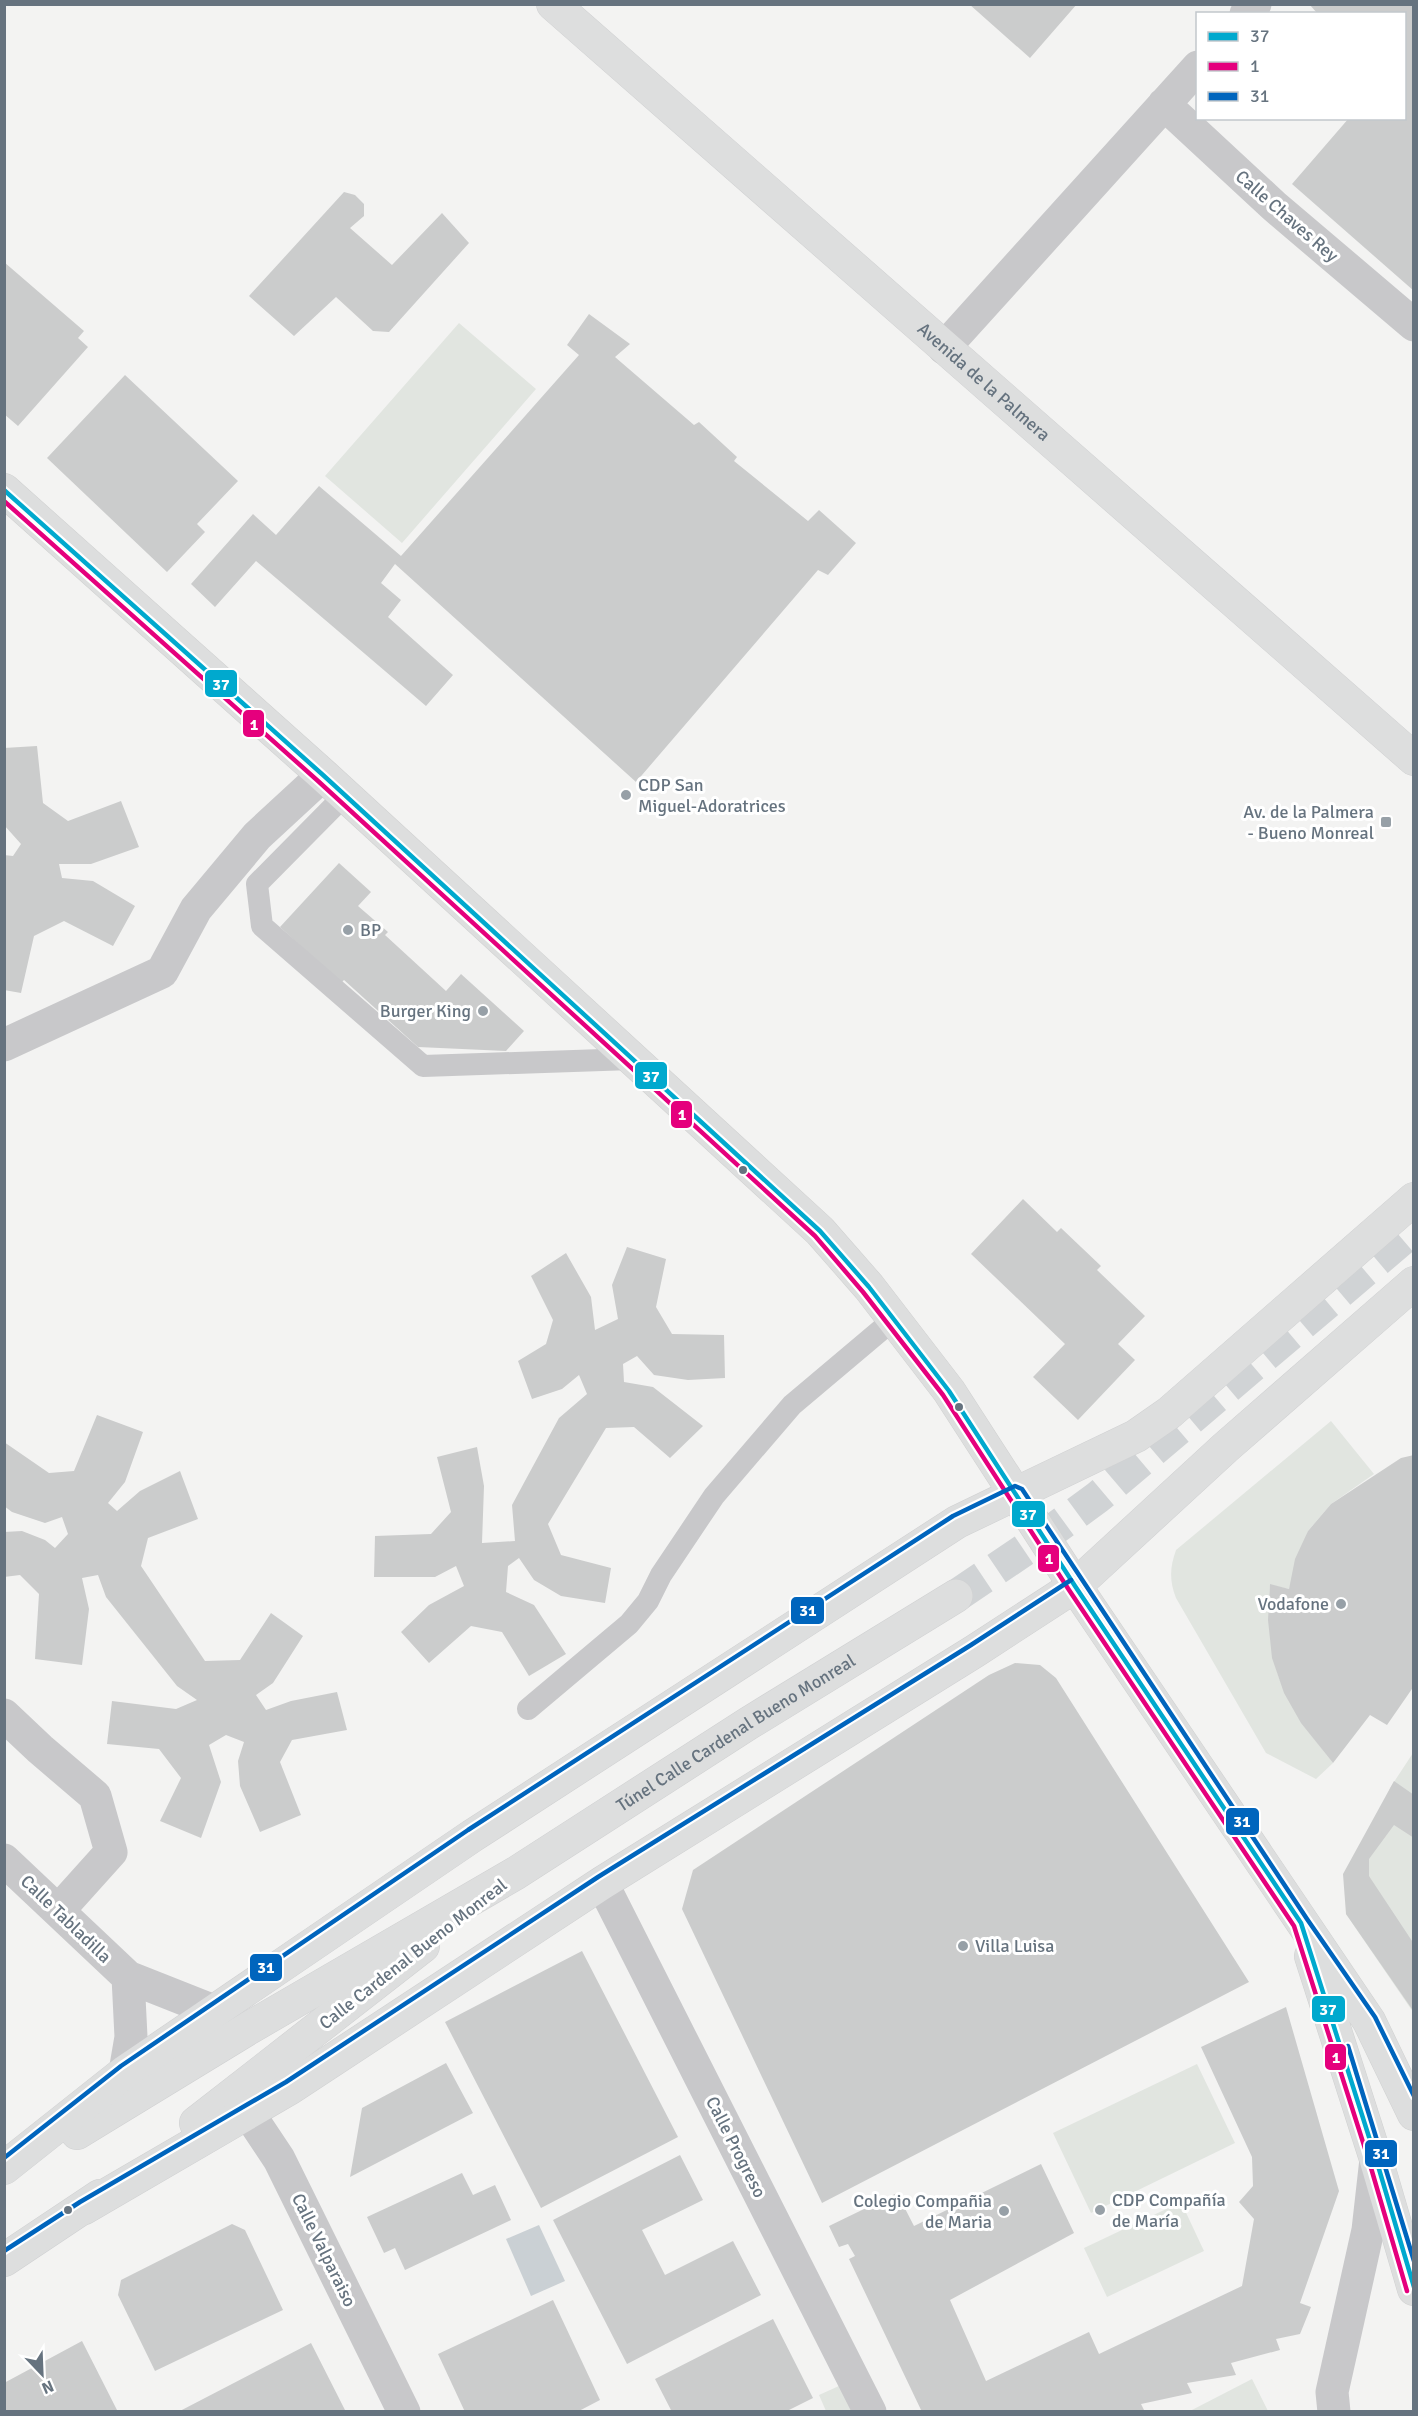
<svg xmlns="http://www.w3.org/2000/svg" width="1418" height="2416" viewBox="0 0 1418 2416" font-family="Signika,sans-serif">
	<rect width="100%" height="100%" fill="#f3f3f2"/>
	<path fill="#e1e5e0" d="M459 323 536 389 402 543 325 476Z
		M1331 1421 1374 1474 1331 1504 1308 1531 1289 1589 1270 1585C1265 1669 1282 1699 1333 1763L1316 1779 1266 1753 1176 1598C1169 1580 1170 1567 1176 1550Z
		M1413 1753V2012L1346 1914 1390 1788Z
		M1197 2064 1235 2143 1091 2213 1053 2133Z
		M1181 2202 1204 2251 1107 2297 1084 2248Z
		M1252 2379 1268 2411H1190Z
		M850 2381 865 2411H826L819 2395Z"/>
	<path fill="#cad0d4" d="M539 2225 565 2281 531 2296 506 2239Z"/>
	<path fill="#cbcccc" d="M969 4H1077L1030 58Z
		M1309 4H1414V291L1292 184 1349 118H1404V14H1318Z
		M344 192 355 195 364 204V216L350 228 392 265 442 213 469 243 389 332 373 331 336 297 294 336 249 296Z
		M4 262 84 331 78 338 88 347 18 426 4 414Z
		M589 314 630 344 615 357 694 425 699 422 737 457 734 461 808 521 819 510 856 543 828 575 818 570 636 782 395 564 381 583 401 600 388 617 453 675 426 706 256 561 215 607 191 584 253 514 276 535 319 486 401 556 579 355 567 345Z
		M125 375 238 481 197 524 205 532 167 572 47 458Z
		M37 746 43 803 68 821 121 801 139 847 91 864H59L62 878 93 881 135 906 113 946 64 921 34 936 21 993 4 990V855L13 856 21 844 4 825V748Z
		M339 863 371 892 358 906 388 932 385 935 446 991 461 974 524 1031 506 1051 418 1047 344 980 341 983 280 927Z
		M1023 1199 1057 1232 1061 1228 1101 1266 1097 1270 1145 1316 1118 1344 1135 1360 1078 1420 1033 1377 1065 1344 971 1254Z
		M627 1247 666 1259 656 1307 672 1334 724 1335 725 1378 688 1380 654 1375 637 1356 623 1364 624 1382 653 1387 703 1426 670 1458 634 1427 606 1428 548 1524 561 1555 611 1568 605 1603 561 1596 534 1580 519 1558 508 1566 506 1592 534 1605 566 1654 529 1676 502 1632 471 1626 429 1663 401 1632 429 1605 464 1586 456 1566 435 1577H374L375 1536 431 1534 451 1512 437 1457 477 1447 484 1486 482 1543 515 1541 512 1505 559 1418 587 1394 579 1375 562 1389 532 1399 518 1361 546 1344 553 1320 531 1276 566 1253 591 1297 595 1330 618 1319 612 1285Z
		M97 1415 143 1432 125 1482 108 1503 117 1511 140 1491 180 1471 198 1519 148 1538 141 1566 205 1661 240 1660 271 1613 303 1636 273 1683 256 1695 266 1710 291 1701 337 1692 347 1730 292 1740 280 1762 301 1815 260 1832 240 1786 238 1761 244 1742 226 1735 209 1745 221 1782 201 1838 160 1821 181 1778 159 1749 107 1744 112 1701 176 1709 197 1700 177 1686 106 1597 98 1575 82 1578 89 1609 82 1665 35 1659 39 1594 20 1575 4 1577V1532L22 1531 45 1540 55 1548 68 1534 62 1517 45 1523 12 1512 4 1506V1442L49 1473 74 1471Z
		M1414 1455V1686L1387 1725 1370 1715 1333 1763 1301 1723 1284 1693 1272 1658 1268 1620 1270 1584 1289 1589 1295 1559 1308 1531 1331 1504 1401 1458Z
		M1015 1663 1040 1665 1056 1678 1249 1982 822 2203 682 1909 693 1870 989 1675Z
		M1394 1781 1414 1795V1838L1394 1825 1369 1859V1876L1414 1944V2012L1346 1914 1343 1874Z
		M582 1951 678 2137 541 2208 445 2022Z
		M1286 2007 1339 2191 1300 2303 1311 2307 1300 2334 1276 2339 1280 2350 1231 2363 1236 2375 1187 2383 1192 2393 1141 2404 1145 2412H922L849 2259 855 2256 848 2244 839 2247 829 2226 897 2193 914 2226 1041 2164 1074 2233 950 2300 986 2381 1089 2332 1099 2354 1242 2286 1254 2219 1239 2202 1253 2186 1252 2157 1201 2047Z
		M446 2063 473 2113 350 2177 362 2108Z
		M680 2155 703 2200 642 2230 665 2275 733 2241 761 2295 627 2364 553 2220Z
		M462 2173 473 2195 495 2185 511 2220 405 2270 395 2248 384 2253 367 2217Z
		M232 2224 245 2230 283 2310 155 2371 118 2295 121 2280Z
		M553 2300 600 2400 577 2412H465L438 2354Z
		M773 2319 813 2398 785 2412H672L655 2379Z
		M82 2341 118 2412H4V2383Z
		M311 2343 346 2412H178Z"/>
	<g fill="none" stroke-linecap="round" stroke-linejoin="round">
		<path stroke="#d0d3d5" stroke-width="33" stroke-dasharray="33 16" stroke-linecap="butt" d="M956 1596 1042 1538 1098 1497 1414 1229"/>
		<g stroke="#d0d1d1" stroke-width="34">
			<path id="secondary" d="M4 490 323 775 820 1231 869 1287 949 1391 1075 1586 1369 2021 1414 2114
				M1311 1956 1376 2159 1414 2289"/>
		</g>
		<g stroke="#d0d1d2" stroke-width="34">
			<g id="primary">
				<path id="s1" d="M553 4 1414 759"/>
				<path d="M196 2123 423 1946"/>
				<path id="s2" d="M77 2133 249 2028 516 1873 749 1723 956 1596"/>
				<path d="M4 2168 125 2072 472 1836 957 1522 1136 1436 1169 1413 1414 1199"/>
				<path d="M84 2208 290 2088 602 1883 975 1651 1075 1586 1226 1447 1414 1283"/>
				<path d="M4 2260 100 2196"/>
			</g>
		</g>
		<path stroke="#c8c8ca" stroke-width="22" d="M345 795 257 884 262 926 423 1066 632 1059
			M528 1709 629 1624 648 1601 661 1575 714 1496 792 1405 894 1319"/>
		<path stroke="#c8c8ca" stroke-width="33" d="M1246 14 1255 4
			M1164 104 1274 206 1414 325
			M944 348 1198 67
			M4 1045 162 972 196 909 257 836 323 775
			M4 1715 40 1749 95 1796 111 1852 58 1911
			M4 1860 128 1977 214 2011
			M602 1883 870 2412
			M125 2072 131 2037 128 1977
			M235 2093 279 2159 404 2412
			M1334 2412 1332 2392 1368 2230 1376 2159"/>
		<use href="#secondary" stroke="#dddede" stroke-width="33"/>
		<use href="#primary" stroke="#dddede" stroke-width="33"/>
		<g stroke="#fff" stroke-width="9">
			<path id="bus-1" d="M4 490 323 775 820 1231 869 1287 949 1391 1075 1586 1301 1923 1376 2159 1414 2287"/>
		</g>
		<g stroke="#fff" stroke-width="9">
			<path id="bus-2" d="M4 501 318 781 815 1236 863 1292 943 1395 1069 1590 1294 1926 1369 2161 1407 2291"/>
		</g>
		<g stroke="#fff" stroke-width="9">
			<path id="bus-3" d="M1348 2046 1414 2261
				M4 2158 121 2066 468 1830 953 1516 1015 1486 1022 1489 1307 1919 1375 2017 1414 2096
				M4 2251 80 2202 286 2082 598 1877 971 1645 1071 1580"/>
		</g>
		<use href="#bus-1" stroke="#00a9ce" stroke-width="4.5"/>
		<use href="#bus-2" stroke="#e5007d" stroke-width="4.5"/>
		<use href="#bus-3" stroke="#0065bd" stroke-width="4.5"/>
	</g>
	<g fill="#97a0a7" stroke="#fff" stroke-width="2">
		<circle cx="626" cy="795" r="6"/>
		<rect x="1380" y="816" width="12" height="12" rx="3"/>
		<circle cx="348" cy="930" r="6"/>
		<circle cx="483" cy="1011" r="6"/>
		<circle cx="1341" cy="1604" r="6"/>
		<circle cx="963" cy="1946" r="6"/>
		<circle cx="1100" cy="2210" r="6"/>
		<circle cx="1004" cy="2211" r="6"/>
	</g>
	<g fill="#66737f" stroke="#fff" stroke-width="2">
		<circle cx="743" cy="1170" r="5"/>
		<circle cx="959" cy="1407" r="5"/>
		<circle cx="68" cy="2210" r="5"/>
	</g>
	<g text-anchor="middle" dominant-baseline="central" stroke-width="6" stroke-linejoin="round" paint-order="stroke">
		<g font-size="18" fill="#66737f" stroke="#fff">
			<text transform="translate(1287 216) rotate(41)">Calle Chaves Rey</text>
			<text stroke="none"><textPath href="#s1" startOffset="573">Avenida de la Palmera</textPath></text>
			<text stroke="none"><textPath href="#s2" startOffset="771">Túnel Calle Cardenal Bueno Monreal</textPath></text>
			<text transform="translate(66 1919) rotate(44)">Calle Tabladilla</text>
			<text transform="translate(413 1954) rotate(-38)">Calle Cardenal Bueno Monreal</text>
			<text transform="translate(736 2147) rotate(63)">Calle Progreso</text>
			<text transform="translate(324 2250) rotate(64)">Calle Valparaiso</text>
		</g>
		<g font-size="18" fill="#66737f" stroke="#fff" text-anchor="start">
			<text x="638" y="785">CDP San<tspan x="638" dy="21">Miguel-Adoratrices</tspan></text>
			<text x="1374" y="812" text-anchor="end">Av. de la Palmera<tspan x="1374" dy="21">- Bueno Monreal</tspan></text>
			<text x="360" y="930">BP</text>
			<text x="471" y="1011" text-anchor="end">Burger King</text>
			<text x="1329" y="1604" text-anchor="end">Vodafone</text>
			<text x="975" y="1946">Villa Luisa</text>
			<text x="1112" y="2200">CDP Compañía<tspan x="1112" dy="21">de María</tspan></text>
			<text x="992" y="2201" text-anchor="end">Colegio Compañia<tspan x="992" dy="21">de Maria</tspan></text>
		</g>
	</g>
	<g stroke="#fff" stroke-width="2">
		<rect x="204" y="669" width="34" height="29" rx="6" fill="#00a9ce"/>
		<rect x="242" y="709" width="23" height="29" rx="6" fill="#e5007d"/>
		<rect x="634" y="1061" width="34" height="29" rx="6" fill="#00a9ce"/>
		<rect x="670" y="1100" width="23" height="29" rx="6" fill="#e5007d"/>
		<rect x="1011" y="1500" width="35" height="28" rx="6" fill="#00a9ce"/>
		<rect x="1037" y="1544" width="23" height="29" rx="6" fill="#e5007d"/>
		<rect x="790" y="1596" width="35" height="29" rx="6" fill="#0065bd"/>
		<rect x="1225" y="1807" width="35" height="29" rx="6" fill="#0065bd"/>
		<rect x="249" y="1953" width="34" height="29" rx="6" fill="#0065bd"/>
		<rect x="1311" y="1995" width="35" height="28" rx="6" fill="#00a9ce"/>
		<rect x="1324" y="2043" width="23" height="28" rx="6" fill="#e5007d"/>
		<rect x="1364" y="2139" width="34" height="29" rx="6" fill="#0065bd"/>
	</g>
	<g font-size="16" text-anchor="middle" font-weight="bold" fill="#fff">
		<text x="221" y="690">37</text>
		<text x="254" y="730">1</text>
		<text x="651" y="1082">37</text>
		<text x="682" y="1120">1</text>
		<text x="1028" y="1520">37</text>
		<text x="1049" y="1564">1</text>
		<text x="808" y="1616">31</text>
		<text x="1242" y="1827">31</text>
		<text x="266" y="1973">31</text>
		<text x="1328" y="2015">37</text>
		<text x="1336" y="2063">1</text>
		<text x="1381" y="2159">31</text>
	</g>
	<rect width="1418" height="2416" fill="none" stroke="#66737f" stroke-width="12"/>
	<rect x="1196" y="12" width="210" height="108" fill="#ffffff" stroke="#c2c7cc" stroke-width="1.5"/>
	<rect x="1208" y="32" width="30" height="9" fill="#00a9ce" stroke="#c2c7cc" stroke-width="1.5"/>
	<text x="1250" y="42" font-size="18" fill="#66737f">37</text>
	<rect x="1208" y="62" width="30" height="9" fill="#e5007d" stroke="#c2c7cc" stroke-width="1.5"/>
	<text x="1250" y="72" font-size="18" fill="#66737f">1</text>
	<rect x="1208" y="92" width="30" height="9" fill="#0065bd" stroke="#c2c7cc" stroke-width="1.5"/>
	<text x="1250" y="102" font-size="18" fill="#66737f">31</text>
	<g transform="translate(42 2374) rotate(157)" stroke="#ffffff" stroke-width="4.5" paint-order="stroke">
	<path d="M0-4.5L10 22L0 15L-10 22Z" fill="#66737f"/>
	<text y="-9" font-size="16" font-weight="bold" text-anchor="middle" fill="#66737f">N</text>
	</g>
</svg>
